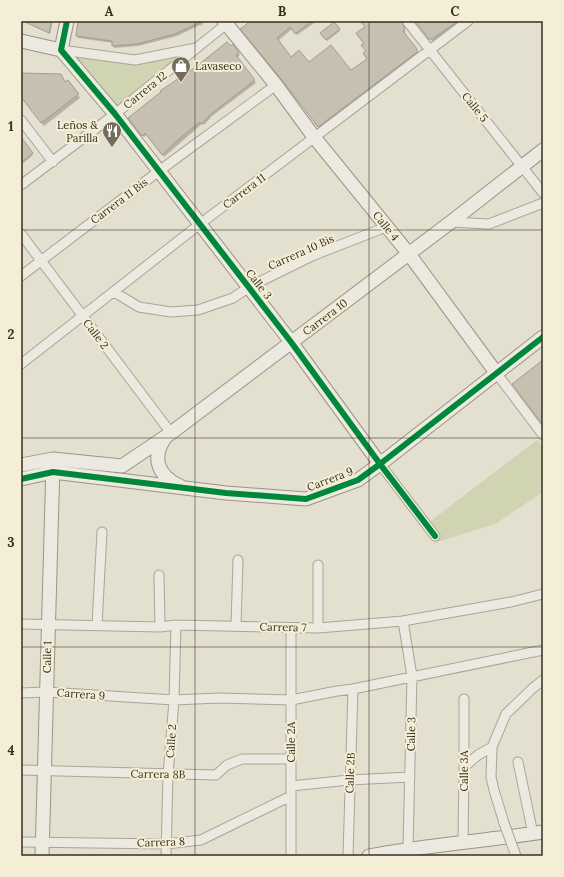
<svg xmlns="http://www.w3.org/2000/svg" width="564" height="877" viewBox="0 0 564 877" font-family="Lora,serif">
	<rect width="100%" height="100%" fill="#e4e0cf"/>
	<path fill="#d0d4b2" d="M198 47 115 114 61 50 135 60Z
		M537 440 543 447V492L495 524 434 543 428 523Z"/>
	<path fill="#0003" d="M33 21H53L50 34 36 27Z
		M79 21H205L201 26 200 25 177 36 138 46 114 48 113 43 78 38 77 36Z
		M252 21H317L297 35 292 29 278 41 291 58 308 64 350 71 368 59 365 44 366 27 361 21H403L402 25 406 32 404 33 417 50 418 55 320 129 285 83Z
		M415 21H463L434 41H432Z
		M334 24 340 31 327 41 322 35Z
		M239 53 240 55 237 58 256 83 212 116 204 125 202 124 164 157 147 135 144 137 131 121Z
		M21 74 65 84 68 81 80 98 44 126 21 97Z
		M21 139 33 155 21 165Z"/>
	<path fill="#c7bfb0" stroke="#a49c8e" d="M23 21H52L49 33Z
		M78 21H203L175 34 137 44 112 46V41L76 36Z
		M251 21H312L295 34 290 27 277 38 291 57 299 50 309 62 331 45 351 70 367 59 363 53 366 51 361 45 364 44 356 33 365 27 360 21H401L405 29 403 31 417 49V52L318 127 282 80 240 29Z
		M415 21H458L432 39H429Z
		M334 22 340 29 326 40 320 33Z
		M227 42 231 46 233 44 239 53 236 55 255 80 211 114 202 124 200 122 180 138 162 155 145 133 142 136 128 118 161 92 160 91 193 69Z
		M21 73 61 74 65 82 68 80 79 94 41 123 21 97Z
		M21 137 33 153 21 163Z
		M543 360V425L512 384Z"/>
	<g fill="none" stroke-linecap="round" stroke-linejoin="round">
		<g stroke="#a9a598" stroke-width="11">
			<path id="street" d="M407 21 543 193
				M61 50 135 60 196 48
				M21 120 53 162
				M21 185 115 114 230 21
				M451 222 489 224 543 203
				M21 234 171 433
				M21 276 159 171 276 85
				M114 292 139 307 171 312 198 310 233 298 249 287 312 256 386 227
				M21 364 200 224 468 21
				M497 374 543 435
				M380 464 435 536
				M318 565V628
				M159 575 160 627
				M403 621 412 676 408 849
				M21 624 160 627 176 625 318 628 403 621 511 602 543 594
				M97 625 102 532
				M236 626 238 560
				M291 628V856
				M21 693 47 692 174 700 219 698 291 700 337 691 353 689 543 650
				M518 762 533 834
				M464 767 478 755 492 747
				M21 770 216 775 227 765 242 759H291
				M291 786 349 780 410 777
				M504 823 494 790 491 777 492 747 506 714 533 688 543 680
				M21 842 166 844 201 840 291 796
				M463 843 464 767V699
				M166 856 168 775 174 700 176 625
				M348 856 353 689"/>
		</g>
		<g stroke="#999488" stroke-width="15">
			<path id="secondary" d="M224 21 276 85 314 137 409 254 497 374
				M21 41 61 50 115 114 291 342 380 464
				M61 50 67 21
				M165 438C151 458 158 476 180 486
				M21 465 53 459 122 466 171 433 451 222 543 150
				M21 479 53 472 226 493 306 499 358 480 380 464 543 337
				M42 856 53 464
				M369 856C426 845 485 841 543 832"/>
		</g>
		<use href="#street" stroke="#ece9e0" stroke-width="9"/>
		<use href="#secondary" stroke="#ece9e0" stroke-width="13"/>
		<g stroke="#a9a598" stroke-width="11" stroke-linecap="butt">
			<path id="street-bridge" d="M504 823 516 856"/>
		</g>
		<use href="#street-bridge" stroke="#ece9e0" stroke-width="9"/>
		<g stroke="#f4eed6" stroke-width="8">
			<path id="cycleway" d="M67 21 61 50 115 114 291 342 380 464 435 536
				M21 479 53 472 226 493 306 499 358 480 380 464 543 337"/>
		</g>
		<use href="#cycleway" stroke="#00873e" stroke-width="6"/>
	</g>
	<path fill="none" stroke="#382e20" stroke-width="1" stroke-opacity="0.55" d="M195 21V856M369 21V856M21 230H543M21 438H543M21 647H543"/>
	<defs>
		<g id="shop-pin" transform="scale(1)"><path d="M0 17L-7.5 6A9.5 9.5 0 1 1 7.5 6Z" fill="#746c5d" stroke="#f4eed6"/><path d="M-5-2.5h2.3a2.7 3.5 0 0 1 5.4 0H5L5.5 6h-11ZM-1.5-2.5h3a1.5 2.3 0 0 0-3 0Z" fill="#fff"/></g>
		<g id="restaurant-pin" transform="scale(1)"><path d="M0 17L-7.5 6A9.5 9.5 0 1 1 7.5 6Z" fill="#746c5d" stroke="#f4eed6"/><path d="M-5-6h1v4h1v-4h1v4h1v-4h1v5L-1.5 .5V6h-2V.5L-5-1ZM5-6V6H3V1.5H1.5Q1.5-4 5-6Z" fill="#fff"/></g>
	</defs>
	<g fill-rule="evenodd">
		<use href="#shop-pin" x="181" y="66"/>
		<use href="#restaurant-pin" x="112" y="131"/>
	</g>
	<g text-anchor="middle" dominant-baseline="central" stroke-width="4" stroke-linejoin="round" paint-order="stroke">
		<g font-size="11" fill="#382e20" stroke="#f4eed6" text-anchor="start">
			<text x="195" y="66">Lavaseco</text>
			<text x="98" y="125" text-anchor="end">Leños &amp;<tspan x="98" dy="13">Parilla</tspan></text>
		</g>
		<g font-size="11" fill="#382e20" stroke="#f4eed6">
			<text transform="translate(145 90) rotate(-39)">Carrera 12</text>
			<text transform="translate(475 107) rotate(51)">Calle 5</text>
			<text transform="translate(244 191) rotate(-37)">Carrera 11</text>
			<text transform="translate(119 201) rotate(-37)">Carrera 11 Bis</text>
			<text transform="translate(386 226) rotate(51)">Calle 4</text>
			<text transform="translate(301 252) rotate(-24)">Carrera 10 Bis</text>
			<text transform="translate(259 284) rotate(52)">Calle 3</text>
			<text transform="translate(325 317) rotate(-37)">Carrera 10</text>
			<text transform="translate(96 334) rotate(53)">Calle 2</text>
			<text transform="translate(330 479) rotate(-21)">Carrera 9</text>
			<text transform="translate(283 627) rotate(1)">Carrera 7</text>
			<text transform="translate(47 657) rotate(-89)">Calle 1</text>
			<text transform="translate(81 694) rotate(4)">Carrera 9</text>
			<text transform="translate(411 734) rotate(-89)">Calle 3</text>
			<text transform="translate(171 741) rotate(-86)">Calle 2</text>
			<text transform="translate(291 742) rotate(-90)">Calle 2A</text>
			<text transform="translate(464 771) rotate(-90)">Calle 3A</text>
			<text transform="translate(350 773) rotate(-88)">Calle 2B</text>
			<text transform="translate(158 774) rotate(1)">Carrera 8B</text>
			<text transform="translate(161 842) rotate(-2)">Carrera 8</text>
		</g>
	</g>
	<rect width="564" height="877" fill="none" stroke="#f4eed6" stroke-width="44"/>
	<rect x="22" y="22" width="520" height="833" fill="none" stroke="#382e20" stroke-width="1.5"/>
	<g font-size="13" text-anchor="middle" font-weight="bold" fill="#382e20">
		<text x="109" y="16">A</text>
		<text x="282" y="16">B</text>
		<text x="455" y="16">C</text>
		<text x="11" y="131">1</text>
		<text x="11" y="339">2</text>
		<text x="11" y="547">3</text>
		<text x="11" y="755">4</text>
	</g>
</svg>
